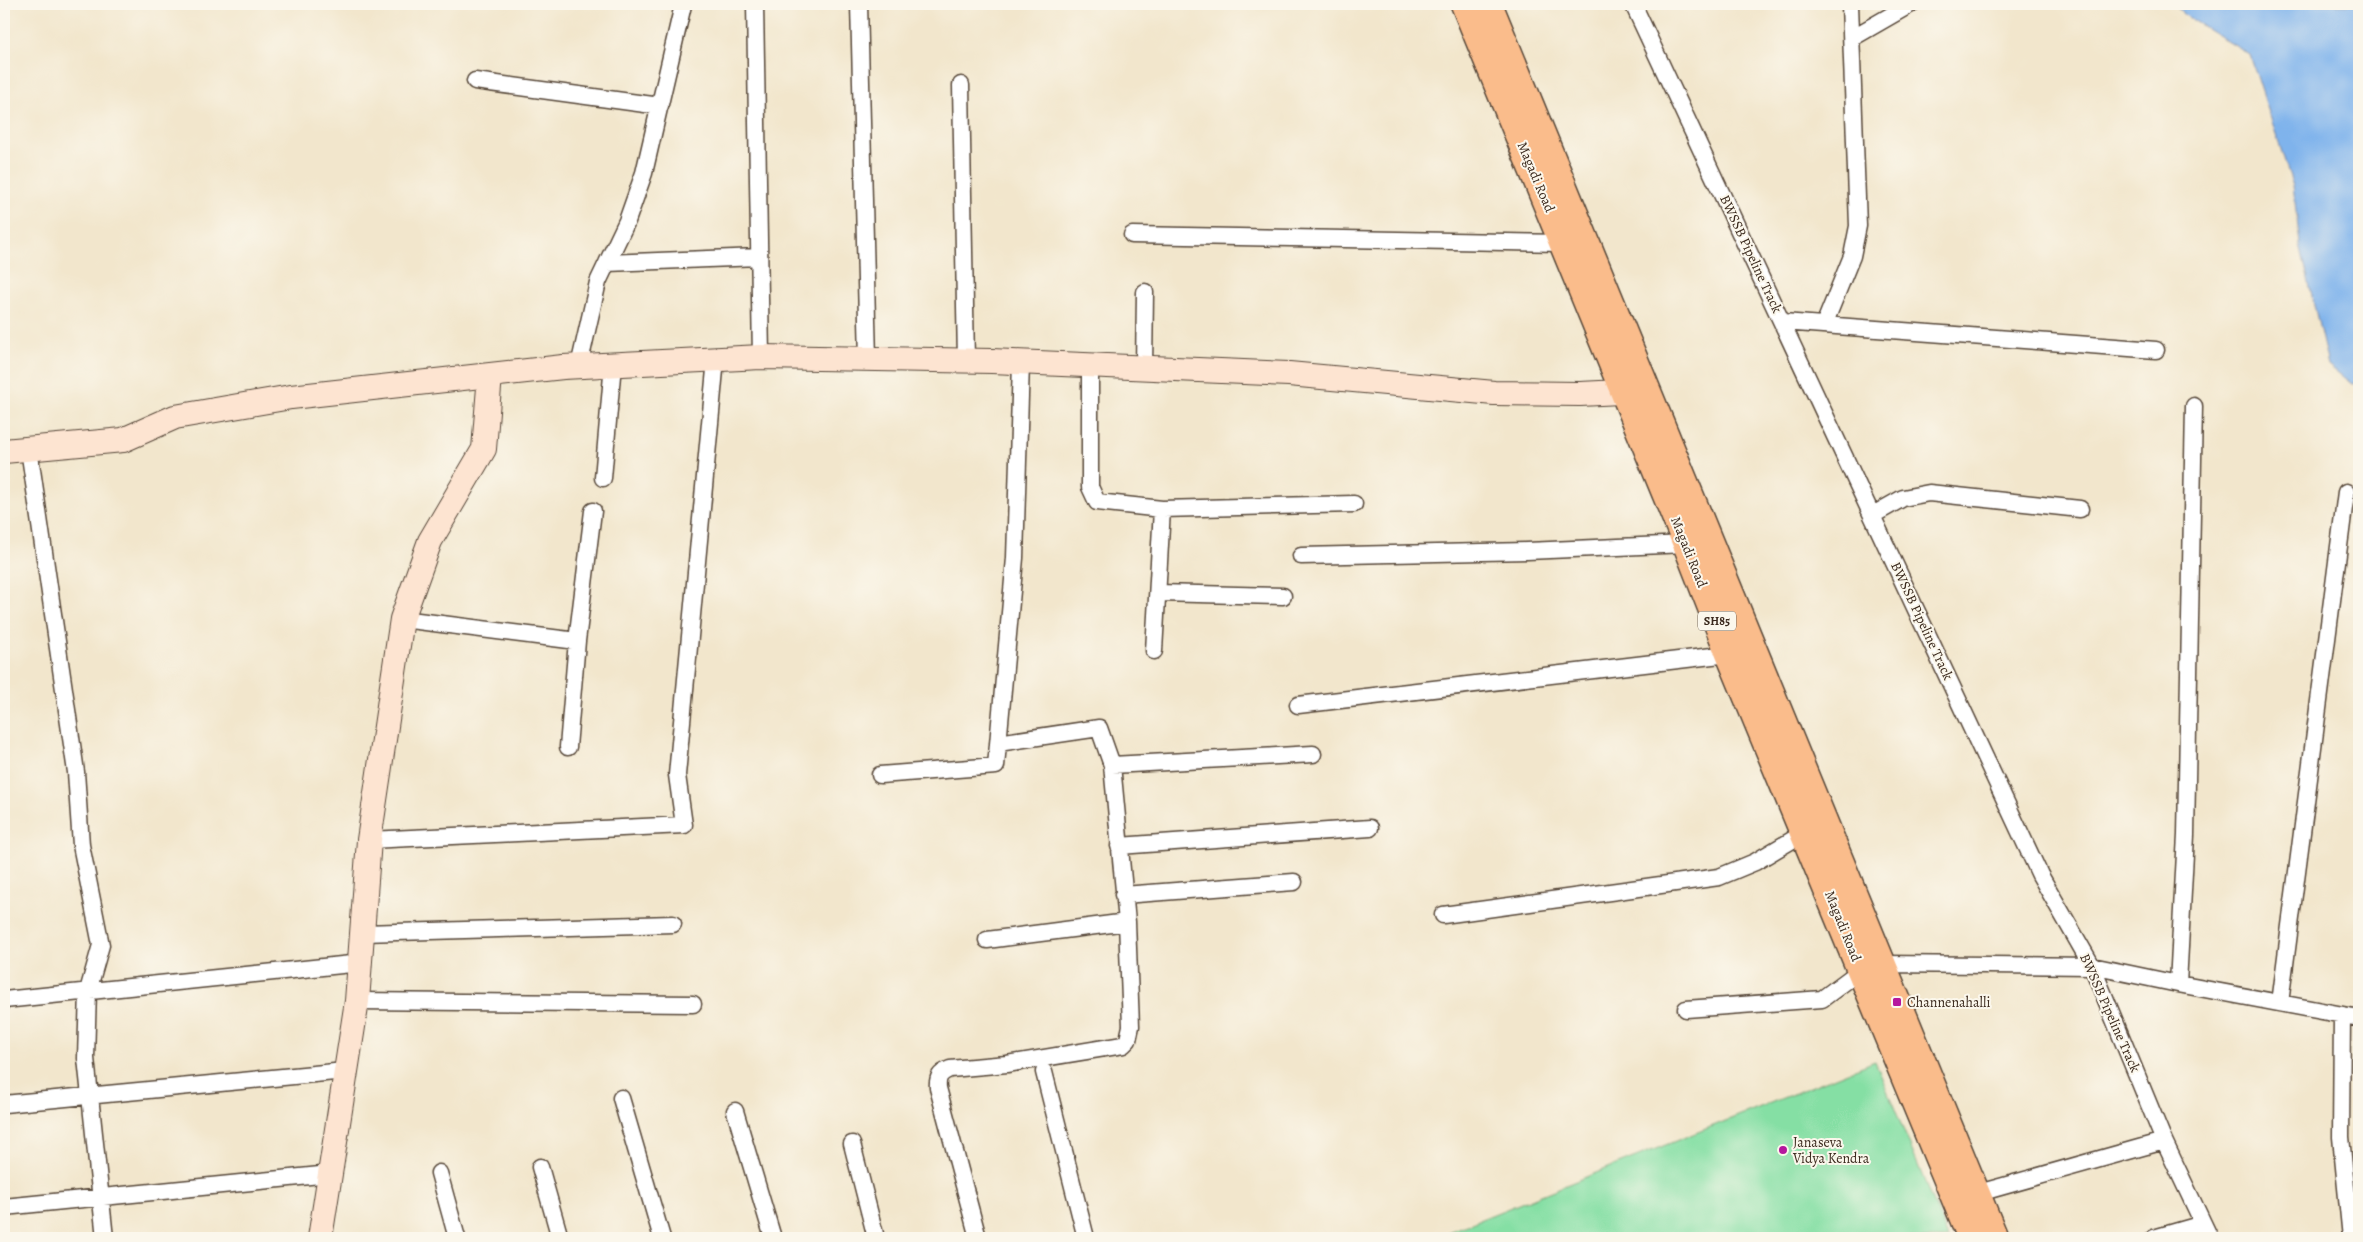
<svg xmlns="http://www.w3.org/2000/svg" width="2363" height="1242" viewBox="0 0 2363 1242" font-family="Alegreya,serif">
	<rect width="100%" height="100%" fill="#fbf7ec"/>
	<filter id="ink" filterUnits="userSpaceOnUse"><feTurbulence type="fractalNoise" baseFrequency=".02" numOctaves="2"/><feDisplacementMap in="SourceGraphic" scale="10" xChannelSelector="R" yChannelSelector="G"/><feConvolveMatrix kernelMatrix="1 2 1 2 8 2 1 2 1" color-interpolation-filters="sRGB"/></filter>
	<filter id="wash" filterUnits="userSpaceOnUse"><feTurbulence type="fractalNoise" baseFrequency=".0096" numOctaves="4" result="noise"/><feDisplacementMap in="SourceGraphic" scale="20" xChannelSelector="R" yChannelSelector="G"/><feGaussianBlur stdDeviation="1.12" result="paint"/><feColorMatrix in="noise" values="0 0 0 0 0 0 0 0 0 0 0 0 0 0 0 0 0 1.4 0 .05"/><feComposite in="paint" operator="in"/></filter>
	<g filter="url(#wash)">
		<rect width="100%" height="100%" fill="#f2e6cc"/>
		<path fill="#85dfa4" stroke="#608461" d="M1875 1061 1948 1238H1434Z"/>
		<path fill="#7fb3ec" stroke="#5d6e85" d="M2174 4H2359V383L2352 384 2328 365 2300 244 2293 186 2250 55 2183 14Z"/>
	</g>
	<g filter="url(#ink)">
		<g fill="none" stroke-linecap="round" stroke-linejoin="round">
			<g stroke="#564638" stroke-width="19">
				<path id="street" d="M755 4 761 357
					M859 4 868 359
					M1633 4 2040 875 2092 966 2164 1141 2210 1238
					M1852 38 1911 4
					M475 81 660 106
					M961 85 966 361
					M1132 235 1563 243
					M607 263 759 257
					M1783 322 2156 350
					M1824 325 1852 256 1858 226 1850 4
					M579 366 598 282 627 221 644 173 683 5
					M1090 366V487L1097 502 1162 509 1154 651
					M1144 368 1145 292
					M2194 406 2186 835 2178 984 2359 1018
					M29 449 76 772 81 845 101 945 88 991 86 1058 105 1238
					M603 478 613 364
					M1162 509 1354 504
					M1873 515 1903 498 1929 493 2080 509
					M1301 556 1527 551 1686 544
					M1158 593 1283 596
					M402 619 577 641
					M1298 705 1729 654
					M568 747 577 641 593 511
					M1112 765 1313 754
					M880 775 996 766 1015 558 1021 363
					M369 840 684 825 677 775 716 359
					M1119 846 1370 828
					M1123 895 1294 882
					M1443 915 1719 877 1755 862 1804 833
					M363 933 673 924
					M987 940 1127 922
					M4 1000 361 963
					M357 1001 693 1004
					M2280 1003 2346 492
					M1686 1009 1822 999 1861 970 1882 964 2092 966 2178 984
					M2342 1015 2341 1137 2351 1238
					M1044 1072 1086 1238
					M621 1098 662 1238
					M4 1104 345 1071
					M735 1111 773 1238
					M852 1144 876 1238
					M540 1167 560 1238
					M439 1173 457 1238
					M1975 1194 2164 1141
					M4 1207 330 1174
					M978 1238 938 1088C937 1077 940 1073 950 1069L1007 1064 1123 1045 1128 1040 1131 1026 1127 922 1112 765 1099 728 998 743
					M2154 1238 2203 1224"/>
			</g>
			<g stroke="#564638" stroke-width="26">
				<path id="secondary" d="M4 451 123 440 175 417 291 397 563 367 761 357 992 361 1289 374 1494 393 1580 394 1641 391
					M320 1238 357 1001 369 840 402 619 430 541 484 449 490 375"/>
			</g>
			<g stroke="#564638" stroke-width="29">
				<path id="primary" d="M1464 4 1686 544 1729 654 1971 1238
					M1489 4 1995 1238"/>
			</g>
			<use href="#street" stroke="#fff" stroke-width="16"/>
			<use href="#secondary" stroke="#fde4d1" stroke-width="24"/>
			<use href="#primary" stroke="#fabc8b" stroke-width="26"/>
		</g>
	</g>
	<g fill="#b5179e" stroke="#fbf7ec" stroke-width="2">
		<rect x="1892" y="997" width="10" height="10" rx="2.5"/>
		<circle cx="1783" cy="1150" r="5"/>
	</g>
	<g text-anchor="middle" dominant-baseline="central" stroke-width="4" stroke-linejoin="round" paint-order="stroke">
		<rect fill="#fbf7ec" stroke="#75685c" stroke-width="1" x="1698" y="611.5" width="38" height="19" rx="4"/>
		<g font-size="12" font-weight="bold" fill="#3b2a1e">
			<text x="1717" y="621">SH85</text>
		</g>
		<g font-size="14" fill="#3b2a1e" stroke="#fbf7ec">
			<text transform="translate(1536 177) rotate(67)">Magadi Road</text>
			<text transform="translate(1751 254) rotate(65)">BWSSB Pipeline Track</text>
			<text transform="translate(1689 552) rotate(68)">Magadi Road</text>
			<text transform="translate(1922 621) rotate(65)">BWSSB Pipeline Track</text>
			<text transform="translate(1843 926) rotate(68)">Magadi Road</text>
			<text transform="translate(2110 1013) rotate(66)">BWSSB Pipeline Track</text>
		</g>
		<g font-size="14" fill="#3b2a1e" stroke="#fbf7ec" text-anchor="start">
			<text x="1907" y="1002">Channenahalli</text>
			<text x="1793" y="1142">Janaseva<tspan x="1793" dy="16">Vidya Kendra</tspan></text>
		</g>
	</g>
	<rect width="2363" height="1242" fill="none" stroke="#fbf7ec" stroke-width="20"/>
</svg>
